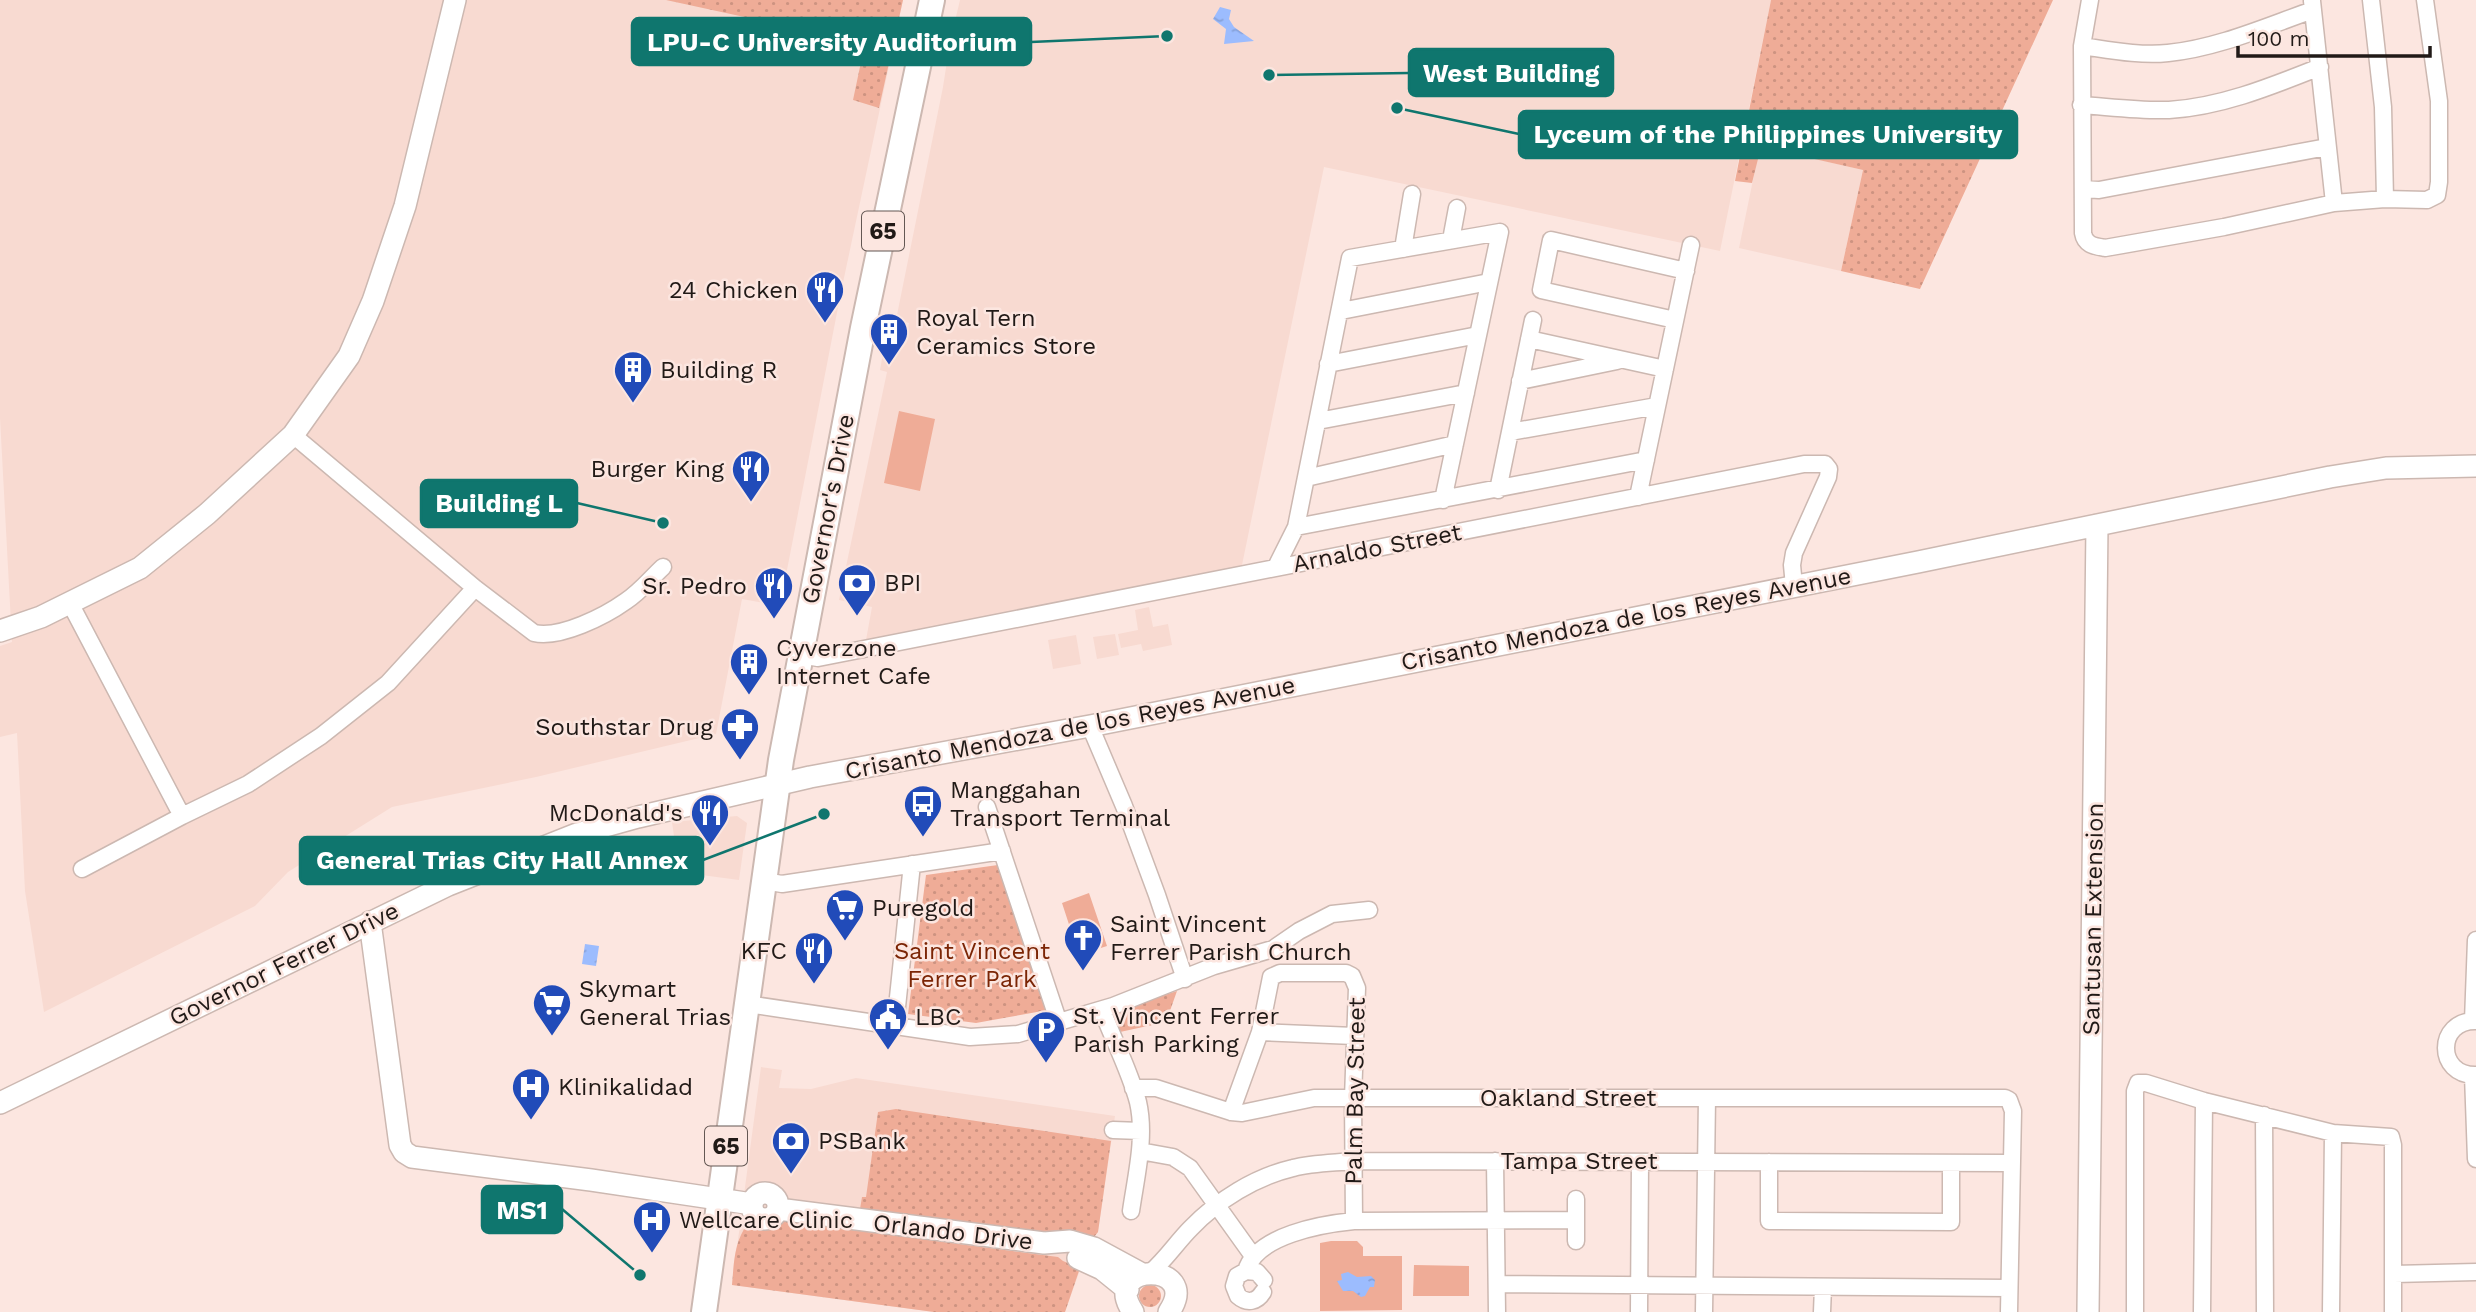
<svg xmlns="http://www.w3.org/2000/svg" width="2476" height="1312" viewBox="0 0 2476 1312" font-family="'Work Sans',sans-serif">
	<defs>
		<pattern id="grass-dots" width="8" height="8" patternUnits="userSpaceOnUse" patternTransform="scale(1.75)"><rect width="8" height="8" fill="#efac97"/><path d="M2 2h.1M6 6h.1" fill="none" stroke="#cd9381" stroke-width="1.8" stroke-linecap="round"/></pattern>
		<pattern id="water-ripples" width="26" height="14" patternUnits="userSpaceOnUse" patternTransform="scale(1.75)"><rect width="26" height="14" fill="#9cbcfe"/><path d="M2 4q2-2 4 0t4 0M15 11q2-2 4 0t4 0" fill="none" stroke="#86a1d9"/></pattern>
	</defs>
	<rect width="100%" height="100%" fill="#fce6e0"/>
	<path fill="#f8dad1" d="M0 0H903L841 292 780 606 742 599 716 734 536 777 392 807 288 872 255 906 44 1012 25 891 17 733 0 737V646L12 642 0 418Z
		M960 0H1771L1720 251 1324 167 1242 565 1235 570 866 640 872 607 839 600 887 372 880 370 883 353 895 343 904 345 909 323 901 321 897 315 943 87 950 42Z
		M1760 146 1863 170 1841 271 1739 248Z
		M1149 607 1153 627 1168 624 1172 645 1143 651 1141 644 1121 648 1118 634 1138 630 1135 610Z
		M1115 634 1119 655 1097 659 1093 637Z
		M1076 635 1081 664 1053 669 1048 640Z
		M737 816 747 823 739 880 679 872 672 822Z
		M761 1067 782 1070 779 1088 811 1089 856 1078 1115 1116 1098 1232 1090 1242 1065 1312H934L732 1285Z"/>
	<path fill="url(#grass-dots)" d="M666 0H903L879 108 853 100 865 43Z
		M1771 0H2053L1920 289 1841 271 1863 170 1761 147 1752 183 1735 181Z
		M998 865 1048 1010 976 1023 908 1014 926 875Z
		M1177 991 1166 1022 1120 1032 1112 1012Z
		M896 1109 1111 1141 1098 1232 1090 1242 860 1209 862 1197H866L878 1112Z
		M756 1221H784L1058 1257 1063 1261 1080 1268 1065 1312H934L732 1285C734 1262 734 1242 748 1223Z
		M1139 1296a11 11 0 1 1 22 0a11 11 0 1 1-22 0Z"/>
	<path fill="#efac97" d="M899 411 935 419 920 491 884 483Z
		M1089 893 1107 946 1079 955 1062 903Z
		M1331 1241H1357L1363 1247V1256H1402V1310L1320 1311V1243Z
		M1414 1265 1469 1266V1296H1413Z"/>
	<path fill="url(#water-ripples)" d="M1220 7 1231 10 1229 19 1234 27 1254 41 1224 44 1226 29 1213 19Z
		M585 944 599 946 596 966 582 964Z
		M1348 1272 1357 1277 1371 1276 1375 1280 1374 1287H1370L1365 1296 1361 1297 1353 1291H1343L1337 1281 1342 1280 1341 1274Z"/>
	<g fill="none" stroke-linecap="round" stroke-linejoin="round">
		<g stroke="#ccb8b1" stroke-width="19">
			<path id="street" d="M2090 0 2082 46 2083 233C2085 245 2094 246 2105 248L2224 227 2334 203 2385 199 2427 200 2437 195 2439 182V101L2425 0
				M2371 0 2383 107 2385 199
				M2312 1 2334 203
				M2082 46C2110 50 2140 56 2168 53 2218 48 2267 26 2313 10
				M2081 105C2110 107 2139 111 2169 110 2221 107 2272 86 2320 67
				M2083 189 2099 190 2327 147
				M1451 240 1457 208
				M1403 249 1412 194
				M1341 311 1489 282
				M1675 320 1541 290 1551 240 1686 271
				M1529 339 1665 369
				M1328 364 1478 335
				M1520 381 1617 361
				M1318 421 1466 393
				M1510 432 1657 406
				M293 435 475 588 534 633C560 639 605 616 626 601 640 592 651 578 663 567
				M1306 478 1455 444
				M1498 490 1533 320
				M1638 497 1691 245
				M1296 527 1646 460
				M1276 567 1296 527 1350 258 1500 232 1443 500
				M70 603 182 816
				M800 655 818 658 1804 464H1825L1829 469 1828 477 1794 553 1792 565 1794 586
				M1090 726 1124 806 1157 895 1185 979
				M987 807 1059 1023
				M82 869 182 816 248 784 321 736 388 683 475 588
				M764 881 782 884 1002 851
				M747 1004 970 1037 1018 1034 1113 1006 1214 966 1273 949 1299 931 1332 914 1369 910
				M1104 1015C1115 1043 1130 1072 1138 1102 1146 1137 1136 1176 1131 1211
				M2473 1021 2476 940
				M2476 1021C2436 1020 2436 1076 2476 1075
				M895 1026 912 864
				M1260 1032 1354 1036
				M2473 1075 2476 1159
				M1133 1088H1156L1231 1112 1242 1113 1314 1098H2005L2009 1100 2013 1111 2009 1312
				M1231 1112 1260 1032 1271 977 1280 973H1346L1352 976 1357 988 1353 1098 1354 1221
				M2264 1115 2265 1312
				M1113 1130 1141 1131
				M1140 1151 1173 1157 1190 1168 1253 1256
				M1495 1161 1497 1312
				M1769 1162V1221L1951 1222V1163
				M1576 1199V1241
				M1246 1271C1256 1235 1323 1224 1354 1221L1576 1220
				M1151 1272C1166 1259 1177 1242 1191 1228 1218 1200 1255 1177 1293 1168 1312 1163 1333 1163 1353 1161L2010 1163
				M2394 1274 2476 1272
				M1497 1284 2009 1288
				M1263 1292C1257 1302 1247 1304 1238 1296L1234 1286 1237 1276 1246 1271 1257 1272 1264 1280
				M1639 1312 1640 1162
				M1704 1312 1707 1098
				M1822 1312 1823 1287
				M2135 1312V1091L2138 1083H2146L2204 1101 2333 1133 2391 1137 2393 1145V1312
				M2202 1312 2204 1101
				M2331 1312 2333 1133"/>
		</g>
		<g stroke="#ccb8b1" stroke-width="24">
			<path id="secondary" d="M0 631 41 617 140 568 207 514 293 435 349 356 373 301 405 206 455 0
				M370 922 400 1145 404 1152 412 1157 591 1180 752 1204
				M0 1103 448 885 577 834 638 817 810 777 1090 726 1918 562 2330 477 2386 468 2476 466
				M752 1206a13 13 0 1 1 26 0a13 13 0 1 1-26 0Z
				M778 1209 1044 1243 1070 1241 1094 1248 1142 1274
				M1078 1258 1102 1269 1128 1290
				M1133 1312C1099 1261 1203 1261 1169 1312
				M2088 1312 2097 525"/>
		</g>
		<g stroke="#ccb8b1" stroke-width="28">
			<path id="primary" d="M704 1312 781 760 863 328 932 0"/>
		</g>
		<use href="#street" stroke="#fff" stroke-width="16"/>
		<use href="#secondary" stroke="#fff" stroke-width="21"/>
		<use href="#primary" stroke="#fff" stroke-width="24"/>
	</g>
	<defs>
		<g id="restaurant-pin" transform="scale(2.0125)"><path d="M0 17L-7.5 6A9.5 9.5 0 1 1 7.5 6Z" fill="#214bb9" stroke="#fce6e0"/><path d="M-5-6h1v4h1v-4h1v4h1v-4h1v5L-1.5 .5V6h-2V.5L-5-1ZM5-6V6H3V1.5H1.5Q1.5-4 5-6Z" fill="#fff"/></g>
		<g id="building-pin" transform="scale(2.0125)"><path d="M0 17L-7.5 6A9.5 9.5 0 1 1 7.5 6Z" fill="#214bb9" stroke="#fce6e0"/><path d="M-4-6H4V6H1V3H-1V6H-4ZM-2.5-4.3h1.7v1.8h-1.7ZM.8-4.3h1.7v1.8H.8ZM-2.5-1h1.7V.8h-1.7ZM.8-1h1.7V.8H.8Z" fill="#fff"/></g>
		<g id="bank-pin" transform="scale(2.0125)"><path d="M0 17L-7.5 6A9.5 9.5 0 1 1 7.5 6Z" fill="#214bb9" stroke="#fce6e0"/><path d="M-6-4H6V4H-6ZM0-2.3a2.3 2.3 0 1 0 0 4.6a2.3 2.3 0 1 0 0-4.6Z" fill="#fff"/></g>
		<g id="pharmacy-pin" transform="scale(2.0125)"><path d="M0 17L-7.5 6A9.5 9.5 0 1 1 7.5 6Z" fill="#214bb9" stroke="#fce6e0"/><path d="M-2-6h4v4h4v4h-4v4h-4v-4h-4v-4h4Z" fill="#fff"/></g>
		<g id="bus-pin" transform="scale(2.0125)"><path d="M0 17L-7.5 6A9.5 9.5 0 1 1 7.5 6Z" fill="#214bb9" stroke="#fce6e0"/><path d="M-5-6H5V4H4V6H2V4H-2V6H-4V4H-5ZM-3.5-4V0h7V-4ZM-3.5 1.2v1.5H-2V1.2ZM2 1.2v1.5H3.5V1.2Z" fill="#fff"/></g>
		<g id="supermarket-pin" transform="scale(2.0125)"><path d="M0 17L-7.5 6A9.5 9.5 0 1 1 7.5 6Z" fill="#214bb9" stroke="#fce6e0"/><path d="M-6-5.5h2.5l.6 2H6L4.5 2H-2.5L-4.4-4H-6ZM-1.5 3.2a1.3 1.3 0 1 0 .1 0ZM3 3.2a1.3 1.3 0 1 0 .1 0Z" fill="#fff"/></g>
		<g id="church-pin" transform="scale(2.0125)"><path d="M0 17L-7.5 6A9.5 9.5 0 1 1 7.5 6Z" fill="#214bb9" stroke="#fce6e0"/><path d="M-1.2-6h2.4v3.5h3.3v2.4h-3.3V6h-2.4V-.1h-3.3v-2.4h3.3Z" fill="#fff"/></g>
		<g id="civic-pin" transform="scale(2.0125)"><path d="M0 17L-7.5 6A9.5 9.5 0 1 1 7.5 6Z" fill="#214bb9" stroke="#fce6e0"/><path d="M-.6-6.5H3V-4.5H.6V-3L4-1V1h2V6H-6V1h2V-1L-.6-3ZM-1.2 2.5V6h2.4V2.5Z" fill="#fff"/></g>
		<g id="parking-pin" transform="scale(2.0125)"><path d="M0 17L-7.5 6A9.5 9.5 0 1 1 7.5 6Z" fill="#214bb9" stroke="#fce6e0"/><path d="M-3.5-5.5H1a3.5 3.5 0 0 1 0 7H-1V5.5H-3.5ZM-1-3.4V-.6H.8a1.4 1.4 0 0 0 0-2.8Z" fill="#fff"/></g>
		<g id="hospital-pin" transform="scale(2.0125)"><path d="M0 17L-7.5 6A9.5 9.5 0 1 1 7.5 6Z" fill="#214bb9" stroke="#fce6e0"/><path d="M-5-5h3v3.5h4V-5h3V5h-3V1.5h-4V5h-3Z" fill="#fff"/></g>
	</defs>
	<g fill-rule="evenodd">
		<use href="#restaurant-pin" x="825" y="290"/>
		<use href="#building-pin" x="889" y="332"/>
		<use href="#building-pin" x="633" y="370"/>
		<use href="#restaurant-pin" x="751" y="469"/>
		<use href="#bank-pin" x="857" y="583"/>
		<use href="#restaurant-pin" x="774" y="586"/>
		<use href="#building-pin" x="749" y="662"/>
		<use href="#pharmacy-pin" x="740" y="727"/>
		<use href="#bus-pin" x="923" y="804"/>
		<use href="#restaurant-pin" x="710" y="813"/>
		<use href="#supermarket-pin" x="845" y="908"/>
		<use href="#church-pin" x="1083" y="938"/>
		<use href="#restaurant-pin" x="814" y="951"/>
		<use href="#supermarket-pin" x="552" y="1003"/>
		<use href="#civic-pin" x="888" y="1017"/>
		<use href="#parking-pin" x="1046" y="1030"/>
		<use href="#hospital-pin" x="531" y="1087"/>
		<use href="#bank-pin" x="791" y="1141"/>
		<use href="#hospital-pin" x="652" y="1220"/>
	</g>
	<g text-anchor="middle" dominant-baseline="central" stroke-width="5" stroke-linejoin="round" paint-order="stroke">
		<g fill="#fce6e0" stroke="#635753" stroke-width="2">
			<rect x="862" y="211.5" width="42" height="39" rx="5"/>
			<rect x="705" y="1126.5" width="42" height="39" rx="5"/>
		</g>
		<g font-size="23" font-weight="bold" fill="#211a17">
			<text x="883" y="231">65</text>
			<text x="726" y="1146">65</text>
		</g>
		<g font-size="24" fill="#211a17" stroke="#fce6e0" text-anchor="start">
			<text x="798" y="290" text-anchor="end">24 Chicken</text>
			<text x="916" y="318">Royal Tern<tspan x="916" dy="28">Ceramics Store</tspan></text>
			<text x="660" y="370">Building R</text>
			<text x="724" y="469" text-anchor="end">Burger King</text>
			<text x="884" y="583">BPI</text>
			<text x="747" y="586" text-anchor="end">Sr. Pedro</text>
			<text x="776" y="648">Cyverzone<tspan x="776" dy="28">Internet Cafe</tspan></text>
			<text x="713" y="727" text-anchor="end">Southstar Drug</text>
			<text x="950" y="790">Manggahan<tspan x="950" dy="28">Transport Terminal</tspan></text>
			<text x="683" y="813" text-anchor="end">McDonald's</text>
			<text x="872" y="908">Puregold</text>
			<text x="1110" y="924">Saint Vincent<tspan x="1110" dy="28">Ferrer Parish Church</tspan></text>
			<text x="787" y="951" text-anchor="end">KFC</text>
			<text x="579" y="989">Skymart<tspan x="579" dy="28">General Trias</tspan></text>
			<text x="1073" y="1016">St. Vincent Ferrer<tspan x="1073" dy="28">Parish Parking</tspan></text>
			<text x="915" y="1017">LBC</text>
			<text x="558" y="1087">Klinikalidad</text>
			<text x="818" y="1141">PSBank</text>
			<text x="679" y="1220">Wellcare Clinic</text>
		</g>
		<g font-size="24" fill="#211a17" stroke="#fce6e0">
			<text transform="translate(828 509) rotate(-79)">Governor's Drive</text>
			<text transform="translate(1377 548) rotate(-11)">Arnaldo Street</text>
			<text transform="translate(1626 619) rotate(-11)">Crisanto Mendoza de los Reyes Avenue</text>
			<text transform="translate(1070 728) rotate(-11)">Crisanto Mendoza de los Reyes Avenue</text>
			<text transform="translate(2093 919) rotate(-89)">Santusan Extension</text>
			<text transform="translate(284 964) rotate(-26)">Governor Ferrer Drive</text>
			<text transform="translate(1355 1091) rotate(-89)">Palm Bay Street</text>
			<text x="1568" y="1098">Oakland Street</text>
			<text x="1579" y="1161">Tampa Street</text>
			<text transform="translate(953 1232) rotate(7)">Orlando Drive</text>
		</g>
		<g font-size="24" fill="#7b2505" stroke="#fce6e0">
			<text x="972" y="951">Saint Vincent<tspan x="972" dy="28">Ferrer Park</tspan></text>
		</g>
	</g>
	<path fill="none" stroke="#0f766e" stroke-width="2.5" d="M1167 36L1031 42M1269 75L1409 73M1397 108L1519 134M663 523L577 503M824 814L703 860M640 1275L562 1209"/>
	<g fill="#0f766e" stroke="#fce6e0" stroke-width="2.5">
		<circle cx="1167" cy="36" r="7"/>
		<circle cx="1269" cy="75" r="7"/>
		<circle cx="1397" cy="108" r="7"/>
		<circle cx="663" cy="523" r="7"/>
		<circle cx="824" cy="814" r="7"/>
		<circle cx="640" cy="1275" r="7"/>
	</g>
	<g fill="#0f766e" stroke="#0f766e" stroke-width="2.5">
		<rect x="632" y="18" width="399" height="47" rx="7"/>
		<rect x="1409" y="49" width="204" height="47" rx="7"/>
		<rect x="1519" y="111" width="498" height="47" rx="7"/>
		<rect x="421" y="480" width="156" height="47" rx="7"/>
		<rect x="300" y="837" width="403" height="47" rx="7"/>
		<rect x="482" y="1186" width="80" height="47" rx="7"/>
	</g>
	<g font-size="26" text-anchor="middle" font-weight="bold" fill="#fff">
		<text x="832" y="51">LPU-C University Auditorium</text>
		<text x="1511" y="82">West Building</text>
		<text x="1768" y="143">Lyceum of the Philippines University</text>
		<text x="499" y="512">Building L</text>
		<text x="502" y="869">General Trias City Hall Annex</text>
		<text x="522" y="1219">MS1</text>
	</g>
	<path d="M2238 46v10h192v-10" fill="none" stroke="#211a17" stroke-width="3.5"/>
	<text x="2248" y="46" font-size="21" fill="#211a17" stroke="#fce6e0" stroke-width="5" paint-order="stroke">100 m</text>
</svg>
